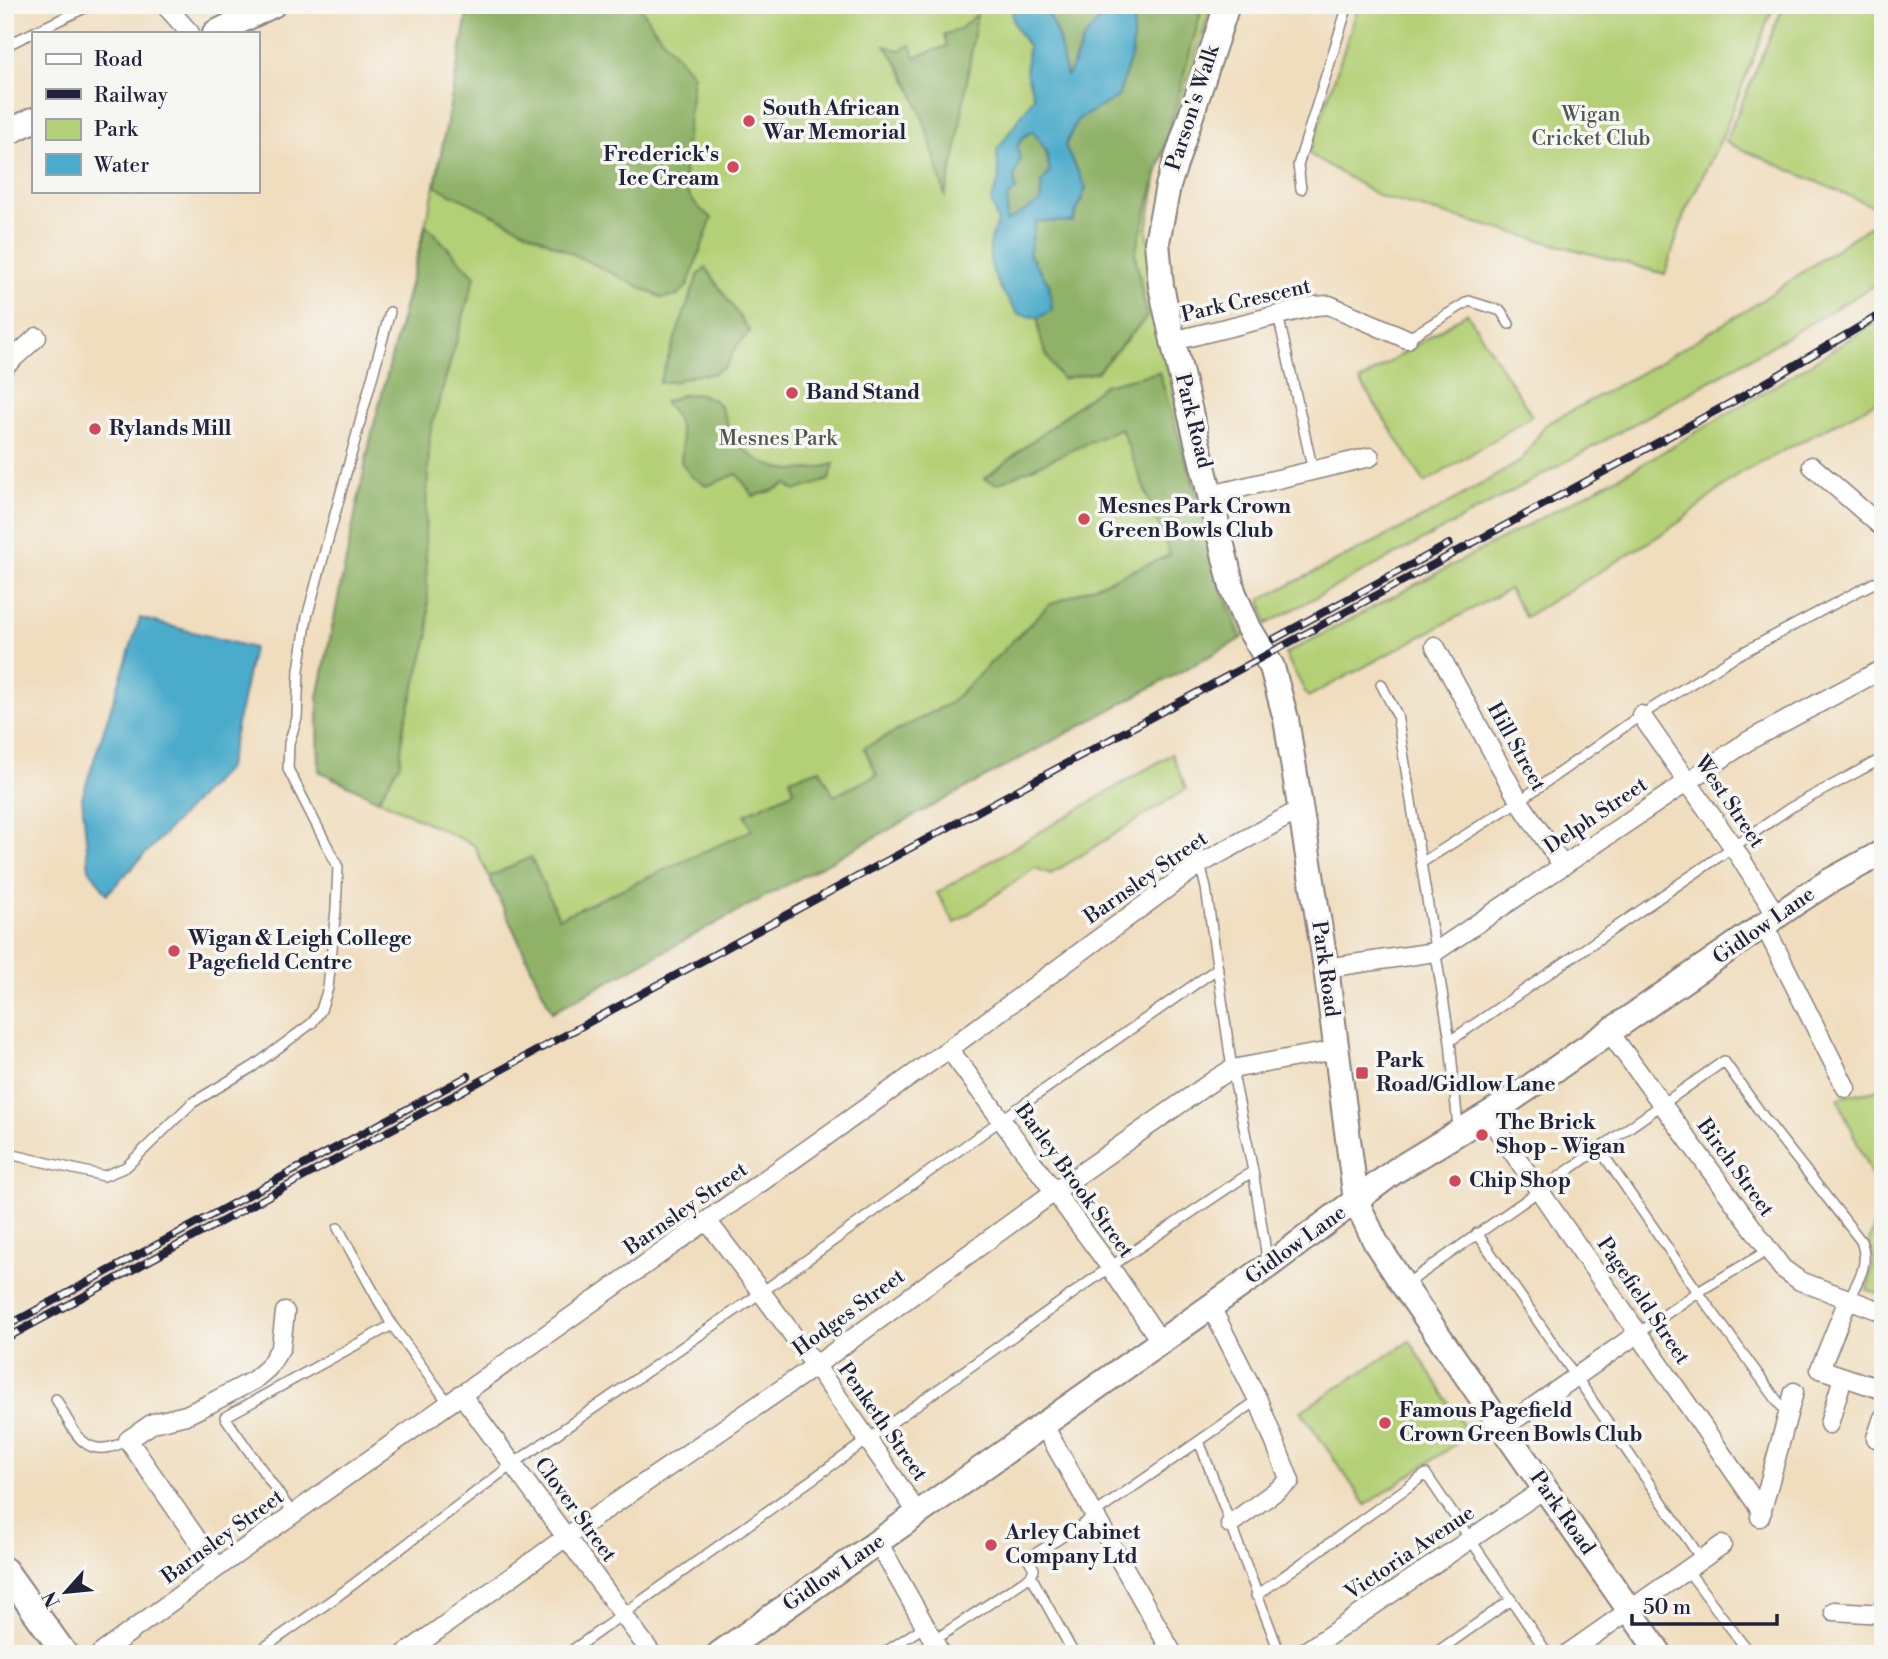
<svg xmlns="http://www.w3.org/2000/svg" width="1888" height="1659" viewBox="0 0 1888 1659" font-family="'Libre Bodoni',serif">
	<rect width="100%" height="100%" fill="#f6f6f2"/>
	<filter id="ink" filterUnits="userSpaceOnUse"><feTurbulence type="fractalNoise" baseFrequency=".0143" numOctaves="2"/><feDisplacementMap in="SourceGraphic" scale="14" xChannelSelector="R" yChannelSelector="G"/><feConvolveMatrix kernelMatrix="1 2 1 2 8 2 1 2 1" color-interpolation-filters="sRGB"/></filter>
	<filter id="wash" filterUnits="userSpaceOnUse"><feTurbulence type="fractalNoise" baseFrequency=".00686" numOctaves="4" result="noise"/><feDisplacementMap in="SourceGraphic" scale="28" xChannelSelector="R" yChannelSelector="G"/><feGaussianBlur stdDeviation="1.57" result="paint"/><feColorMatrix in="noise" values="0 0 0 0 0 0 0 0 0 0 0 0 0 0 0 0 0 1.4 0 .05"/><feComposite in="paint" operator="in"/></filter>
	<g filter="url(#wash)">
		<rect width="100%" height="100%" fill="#f0ddbd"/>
		<path fill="#b4d076" stroke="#6b7958" stroke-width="2" d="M469 5H1212L1157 174 1147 230 1166 362 1196 488 1230 603 1245 636 552 1012 474 845 319 771 318 698 371 437 435 186Z
			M1359 5H1774L1722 137 1685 212 1665 274 1381 197 1309 154Z
			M1784 5H1883V201L1879 209 1725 142Z
			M1883 217V280C1680 402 1474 513 1266 624L1261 599 1428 515 1521 461 1545 425 1648 369 1753 306Z
			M1467 313 1532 416 1425 483 1360 381Z
			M1883 318V397L1871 405 1737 475 1681 521 1657 537 1525 617 1509 589 1308 697 1285 654 1639 466 1786 379Z
			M1172 754 1186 789 1051 874 1035 868 955 923 937 893Z
			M1883 1087V1201L1838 1099C1853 1091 1867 1095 1883 1087Z
			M1883 1205V1295L1867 1290 1874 1260 1869 1240Z
			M1410 1341 1469 1435 1366 1505 1301 1411Z"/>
		<path fill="#8fb267" stroke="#586a51" stroke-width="2" d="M469 5H640C653 31 675 52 693 75 691 95 689 115 687 136 684 174 676 194 712 218L687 287 676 296 662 298 435 186Z
			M1135 5H1203L1135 254 1147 317 1097 372 1062 379C1046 358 1039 344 1038 318L1052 310 1049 285 1029 254 1036 220 1073 222 1086 188 1065 146 1077 120 1118 97 1132 53Z
			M1048 12 1074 18 1088 15 1103 17C1097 25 1088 31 1084 39 1077 53 1075 64 1066 77L1061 58 1060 42Z
			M977 14 956 152 945 196C931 144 919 88 885 46L900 50 911 45 915 57 947 46 944 35 960 29Z
			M1033 131 1046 151 1050 171 1042 182 1041 202 1006 223 1008 197 1016 189 1014 178 1020 160 1017 147 1023 137Z
			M426 225 475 276 430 433 425 534 429 634 403 730 400 763 378 800 319 771 318 698 371 437Z
			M706 268 750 332 736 347 726 366 712 374 694 375 676 381 659 383 698 275Z
			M1159 372 1199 502 1224 596 1241 639 552 1012 489 877 531 857 559 918 752 830 745 814 794 791 790 779 820 769 834 796 877 775 864 748 950 703 1049 605 1170 555 1121 428 997 484 984 479 1104 385Z
			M700 394C729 404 719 412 732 434 757 472 794 476 834 464L829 480 795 491 786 484 772 491 753 496 737 474 707 486 691 476 681 462C684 440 681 418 664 402L682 395Z"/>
		<path fill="#4babca" stroke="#366682" stroke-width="2" fill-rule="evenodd" d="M1013 5H1135L1132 53 1118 97 1077 120 1065 146 1086 188 1072 222 1036 221 1029 254 1049 284 1052 310 1038 318 1018 314C997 284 978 259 998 223L991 201 999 180 997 150 1034 97 1026 72 1028 46C1019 33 1009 22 1013 5ZM1049 12 1074 18 1088 15 1102 17C1097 25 1088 31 1084 39 1077 53 1076 63 1067 76 1062 65 1063 52 1059 41 1056 31 1051 22 1049 12ZM1033 131 1046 151 1050 171 1042 182 1040 202 1006 222 1008 197 1016 190 1014 178 1020 160 1017 147 1023 137Z
			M140 618 253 648 228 767 107 894 89 869 82 797Z"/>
	</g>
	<g filter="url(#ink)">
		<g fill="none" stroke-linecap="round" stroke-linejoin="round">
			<g stroke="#89807c" stroke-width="12">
				<path id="lane" d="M5 46 91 5
					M1301 189 1298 165 1348 5
					M1278 315 1313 471
					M1407 339 1469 301 1501 311 1509 324
					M1381 684 1397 715 1450 1041 1458 1128
					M1421 863 1519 801 1641 715 1734 657 1883 578
					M1200 864 1206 888 1232 1069 1253 1171 1268 1264
					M1450 1041 1790 808 1883 758
					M1600 1150 1698 1292 1787 1414
					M5 1153 104 1176 126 1167 192 1103 254 1066 312 1023 321 1010 328 988 336 909 338 867 288 769 289 743 297 718 299 670 307 617 390 312
					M338 1228 392 1325 449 1404
					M1477 1233 1702 1560
					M1405 1285 1724 1061 1763 1116 1861 1241C1870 1264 1859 1279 1848 1300
					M1637 1334 1698 1292 1767 1251
					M56 1399C75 1432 84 1464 128 1440
					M1199 1441 1280 1654
					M293 1514 225 1417 392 1325
					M1688 1571 1750 1654
					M1031 1576 1074 1654
					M1256 1596 1426 1474 1548 1654
					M933 1641 1031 1576 1034 1569 1028 1558 1085 1523 1094 1514 1258 1400
					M255 1654 339 1595 513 1464 762 1292 1001 1120 1218 968
					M567 1654 1110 1267 1253 1171
					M882 1654 925 1626
					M1434 1654 1511 1600"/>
			</g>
			<g stroke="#89807c" stroke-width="21">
				<path id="street" d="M165 5 190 33
					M1173 341 1315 306 1329 305 1407 339
					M5 366 37 337
					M1812 466 1883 528
					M1211 495 1370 457
					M1435 646 1519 801 1563 866
					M1641 715 1734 848 1777 916
					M1764 925 1846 1088
					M1326 968 1435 952 1748 741 1883 669
					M1610 1033 1782 1268 1800 1281 1883 1312
					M949 1049 1110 1267 1161 1342
					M1487 1115 1762 1512
					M708 1222C781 1317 852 1414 918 1514
					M1848 1300 1820 1369 1883 1390
					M1211 1307 1258 1400 1290 1481 1230 1524
					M461 1394 652 1654
					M1043 1424 1173 1654
					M1829 1424 1843 1377
					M1503 1428 1637 1334
					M1876 1438 1883 1418
					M1760 1517 1794 1392
					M878 1542 941 1654
					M217 1568 128 1440 153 1423 186 1415 209 1404 254 1380 268 1368 281 1347 285 1312
					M1834 1611 1883 1614
					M100 1654 217 1568 949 1049 1200 864 1301 809
					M405 1654 566 1537 815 1366 1054 1192 1214 1080 1232 1069 1336 1050
					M1302 1654 1544 1489
					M1567 1654 1722 1545"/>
			</g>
			<g stroke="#89807c" stroke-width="28">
				<path id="secondary" d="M1227 5 1168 186 1157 242 1161 286 1173 341 1233 591 1248 627 1272 667 1286 719 1326 968 1356 1201 1376 1243 1404 1286 1660 1654
					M215 33 273 5
					M5 134 33 120
					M5 1570 65 1654
					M719 1654 1268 1266 1395 1171 1505 1104 1797 902 1828 882 1883 852"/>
			</g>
			<use href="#lane" stroke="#fff" stroke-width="9"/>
			<use href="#street" stroke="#fff" stroke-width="18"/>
			<use href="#secondary" stroke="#fff" stroke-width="24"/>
			<g stroke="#22223b" stroke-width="8">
				<path id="rail" d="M1274 639 1449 544
					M5 1327 468 1076
					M5 1339 1598 475 1743 396 1883 313"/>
			</g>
			<use href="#rail" stroke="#f6f6f2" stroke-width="5" stroke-dasharray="16" stroke-linecap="butt"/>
		</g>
	</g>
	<g fill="#d1495b" stroke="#f6f6f2" stroke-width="2.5">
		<circle cx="749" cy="121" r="7"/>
		<circle cx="733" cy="167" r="7"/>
		<circle cx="792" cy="393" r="7"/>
		<circle cx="95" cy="429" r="7"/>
		<circle cx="1084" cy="519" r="7"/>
		<circle cx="174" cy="951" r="7"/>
		<rect x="1355" y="1066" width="14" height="14" rx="3.5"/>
		<circle cx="1482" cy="1135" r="7"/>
		<circle cx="1455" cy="1181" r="7"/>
		<circle cx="1385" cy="1423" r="7"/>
		<circle cx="991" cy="1545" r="7"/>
	</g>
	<g text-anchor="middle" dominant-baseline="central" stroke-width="7" stroke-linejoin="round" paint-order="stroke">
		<g font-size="21" fill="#22223b" stroke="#f6f6f2">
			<text transform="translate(1193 108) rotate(-72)">Parson's Walk</text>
			<text transform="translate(1246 301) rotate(-13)">Park Crescent</text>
			<text transform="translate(1193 421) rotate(76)">Park Road</text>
			<text transform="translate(1516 747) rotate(61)">Hill Street</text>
			<text transform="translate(1729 802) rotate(56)">West Street</text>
			<text transform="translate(1596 816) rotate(-34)">Delph Street</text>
			<text transform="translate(1146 878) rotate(-35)">Barnsley Street</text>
			<text transform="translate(1764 926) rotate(-35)">Gidlow Lane</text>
			<text transform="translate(1325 969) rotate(82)">Park Road</text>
			<text transform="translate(1735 1168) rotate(54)">Birch Street</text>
			<text transform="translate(1074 1181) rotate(54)">Barley Brook Street</text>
			<text transform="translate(686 1209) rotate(-35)">Barnsley Street</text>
			<text transform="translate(1296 1245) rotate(-36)">Gidlow Lane</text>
			<text transform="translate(1643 1301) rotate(56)">Pagefield Street</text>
			<text transform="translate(849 1313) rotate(-36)">Hodges Street</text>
			<text transform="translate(882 1422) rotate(55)">Penketh Street</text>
			<text transform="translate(575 1510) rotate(54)">Clover Street</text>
			<text transform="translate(1562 1513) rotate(55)">Park Road</text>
			<text transform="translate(223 1537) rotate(-36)">Barnsley Street</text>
			<text transform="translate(1410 1553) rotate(-34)">Victoria Avenue</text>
			<text transform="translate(834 1573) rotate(-35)">Gidlow Lane</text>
		</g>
		<g font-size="21" font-weight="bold" fill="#22223b" stroke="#f6f6f2" text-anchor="start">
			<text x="763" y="109">South African<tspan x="763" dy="24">War Memorial</tspan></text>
			<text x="719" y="155" text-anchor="end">Frederick's<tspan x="719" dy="24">Ice Cream</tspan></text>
			<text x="806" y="393">Band Stand</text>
			<text x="109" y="429">Rylands Mill</text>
			<text x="1098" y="507">Mesnes Park Crown<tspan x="1098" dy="24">Green Bowls Club</tspan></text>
			<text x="188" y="939">Wigan &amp; Leigh College<tspan x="188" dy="24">Pagefield Centre</tspan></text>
			<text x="1376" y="1061">Park<tspan x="1376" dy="24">Road/Gidlow Lane</tspan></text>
			<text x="1496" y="1123">The Brick<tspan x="1496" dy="24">Shop - Wigan</tspan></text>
			<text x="1469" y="1181">Chip Shop</text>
			<text x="1399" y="1411">Famous Pagefield<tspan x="1399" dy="24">Crown Green Bowls Club</tspan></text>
			<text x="1005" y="1533">Arley Cabinet<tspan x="1005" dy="24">Company Ltd</tspan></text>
		</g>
		<g font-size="21" fill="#4e564d" stroke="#f6f6f2">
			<text x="1591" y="115">Wigan<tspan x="1591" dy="24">Cricket Club</tspan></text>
			<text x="778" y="439">Mesnes Park</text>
		</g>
	</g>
	<rect width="1888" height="1659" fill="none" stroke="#f6f6f2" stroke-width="28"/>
	<rect x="32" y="32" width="228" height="161" fill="#f6f6f2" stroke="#a1a1a9" stroke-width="2"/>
	<rect x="46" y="54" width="35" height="10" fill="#ffffff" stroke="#a1a1a9" stroke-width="2"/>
	<text x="94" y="66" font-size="21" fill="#22223b">Road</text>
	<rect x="46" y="89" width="35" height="10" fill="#22223b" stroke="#a1a1a9" stroke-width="2"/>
	<text x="94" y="102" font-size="21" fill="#22223b">Railway</text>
	<rect x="46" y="119" width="35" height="21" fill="#b4d076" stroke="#a1a1a9" stroke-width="2"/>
	<text x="94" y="136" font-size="21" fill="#22223b">Park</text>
	<rect x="46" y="154" width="35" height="21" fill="#4babca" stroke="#a1a1a9" stroke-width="2"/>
	<text x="94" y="172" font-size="21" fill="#22223b">Water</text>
	<g transform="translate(66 1592) rotate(243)" stroke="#f6f6f2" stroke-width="5" paint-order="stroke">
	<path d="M0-5L12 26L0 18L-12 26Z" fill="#22223b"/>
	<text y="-10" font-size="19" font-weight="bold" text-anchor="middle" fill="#22223b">N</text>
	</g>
	<path d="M1632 1614v10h145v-10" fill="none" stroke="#22223b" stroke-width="3.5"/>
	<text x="1643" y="1614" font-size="21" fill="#22223b" stroke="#f6f6f2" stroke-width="5" paint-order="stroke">50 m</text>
</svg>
